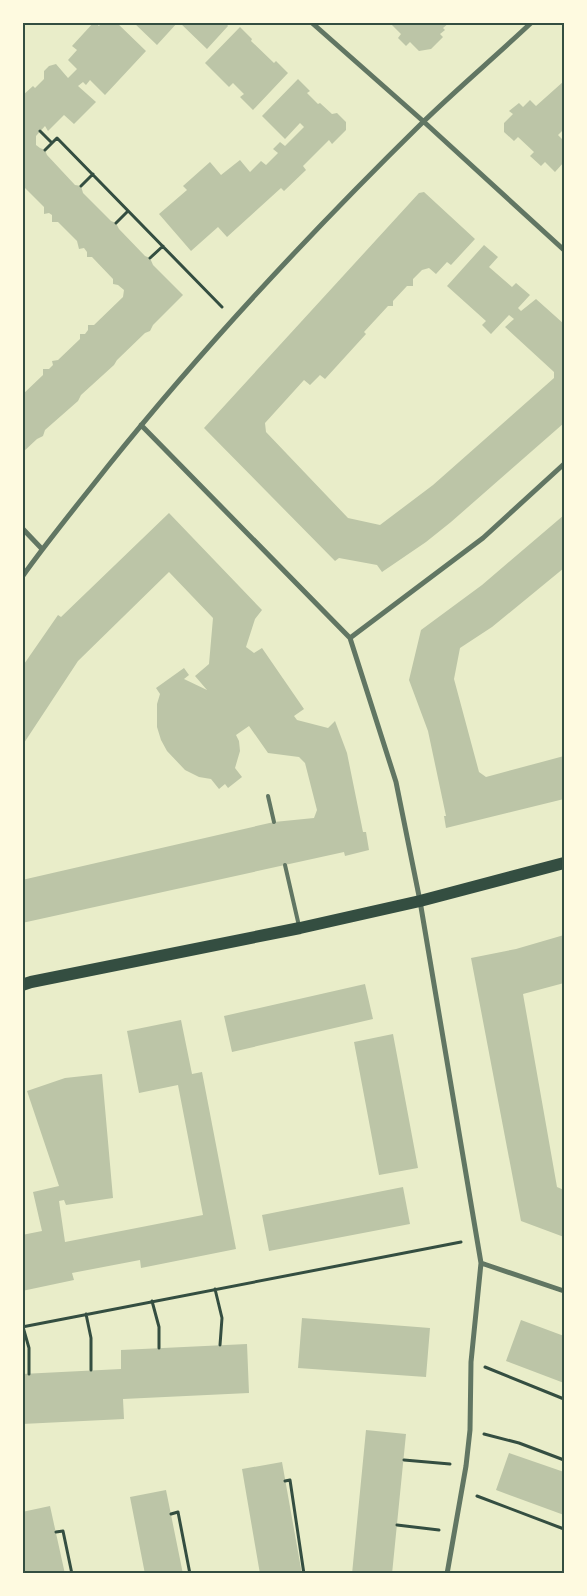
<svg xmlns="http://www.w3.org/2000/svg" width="587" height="1596" viewBox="0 0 587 1596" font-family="Montserrat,sans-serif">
	<rect width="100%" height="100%" fill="#e9edc9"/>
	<path fill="#bcc5a7" d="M94 22 99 26 102 22H116L146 51 105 95 90 80 86 85 83 82 78 86 96 102 74 124 64 115 48 131 45 126 36 136V145L40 148 45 150 47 155 75 185 81 186 83 193 111 221 116 223 119 229 145 256 150 258 153 265 183 295 153 325 150 331 145 333 117 360 114 365 81 395 78 401 45 430 43 436 37 439 22 453V395L43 375V369H49L53 365 52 361 58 360 80 339V334H85L88 330V325H94L123 297 124 290 118 285 113 284V279L92 257H87V252L84 248 79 249 77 241 58 222H52V215L49 213 44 214V207L22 185V96L33 86 35 88 44 79V71L49 66 56 64 68 78 77 69 68 60 77 50 72 46Z
		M133 22H178L157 45Z
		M179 22H225L228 26 207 49Z
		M389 22H450L443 28 445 30 440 34 443 37 431 49 419 51 410 42 406 46 398 38 401 34Z
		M240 27 252 39 251 41 274 63 276 61 288 73 253 110 240 97 244 94 233 83 229 87 205 63Z
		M298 79 310 91 307 93 318 104 320 103 332 114 337 113 346 122V130L332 144 329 140 303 166 306 170 284 191 281 188 227 237 218 227 191 251 159 214 187 190 183 186 210 162 221 175 240 160 250 172 261 161 266 165 278 153 273 149 280 142 285 146 304 127 300 123 285 139 262 116Z
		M564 81V129L558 135 564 141V162L555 172 545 162 541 166 530 156 534 152 518 137 514 141 504 132V123L513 114 509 111 519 103 523 107 530 100 536 106Z
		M424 192 475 239 451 265 447 262 436 274 429 268 422 270 413 279V286H407L393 301V306H388L364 332 366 334 325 379 320 375 310 385 304 380 265 423 266 432 348 518 380 525 433 485 554 378V372L505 327 514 319 509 315 491 334 482 325 486 321 447 286 484 245 498 257 489 267 512 287 516 283 530 295 518 308 521 311 536 299 564 324V423L451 522 426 542 382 572 377 565 339 558 335 561 204 428 419 193Z
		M169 513 262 610 255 619 246 647 254 653 262 648 304 709 294 716 297 720 328 728 335 721 347 753 363 832H366L369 850 345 856 344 852 22 923V880L274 822 314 818 317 810 305 763 299 757 268 753 249 726 236 735 239 741 240 751 235 768 242 777 228 788 225 784 219 789 211 779 199 777 185 770 167 751 161 740 157 727V704L160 694 156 688 184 668 189 675 184 679 207 690 195 676 209 664 213 618 169 572 78 661 22 746V667L58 615 61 617Z
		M564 515V568L492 627 460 648 454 679 479 772 486 777 564 756V799L446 828 444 816H446L428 731 409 680 421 630 482 585Z
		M564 935V983L523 994 557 1187 564 1190V1237L521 1221 471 958 516 949Z
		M365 984 373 1019 232 1052 224 1016Z
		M181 1020 192 1074 202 1072 236 1249 141 1268 140 1260 72 1273 74 1280 22 1291V1235L42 1231 33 1192 59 1186 27 1091 65 1078 102 1074 113 1198 66 1205 64 1200 59 1201 65 1242 203 1215 178 1085 139 1093 127 1031Z
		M393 1034 418 1168 379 1175 354 1042Z
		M403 1187 410 1224 269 1251 262 1215Z
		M302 1318 430 1328 426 1377 298 1368Z
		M521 1320 564 1336V1383L506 1361Z
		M247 1344 249 1393 123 1399 124 1419 22 1424V1374L121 1369V1350Z
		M366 1430 406 1434 392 1574H352Z
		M509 1453 564 1472V1515L496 1490Z
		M282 1462 302 1574H260L242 1469Z
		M166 1490 183 1574H145L130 1497Z
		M50 1506 65 1574H23L22 1512Z"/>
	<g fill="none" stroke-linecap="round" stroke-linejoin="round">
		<path stroke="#344e41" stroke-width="3" d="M40 131 52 143
			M45 150 57 138 222 307
			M81 186 93 174
			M116 223 128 211
			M150 258 163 246
			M215 1289 222 1318 220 1345
			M152 1301 159 1327V1348
			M86 1314 91 1338V1370
			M22 1327 461 1242
			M23 1327 29 1348V1374
			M485 1367 564 1399
			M484 1434 519 1443 564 1460
			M404 1460 450 1464
			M285 1481 290 1480 304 1574
			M477 1496 564 1529
			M171 1514 178 1512 190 1574
			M397 1525 439 1530
			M56 1532 63 1531 72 1574"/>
		<path stroke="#617663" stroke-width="4" d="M268 796 274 822
			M285 865 299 926"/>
		<path stroke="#617663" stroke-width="5" d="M311 22 423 121 564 250
			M141 425 350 638 396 782 420 901 481 1263 471 1362 470 1430 466 1466 447 1574
			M22 528 42 549
			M22 577C49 539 79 503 108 466 205 345 312 231 423 122 458 88 496 56 532 22
			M350 638 483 538 564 464
			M481 1263 564 1291"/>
		<path stroke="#344e41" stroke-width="12" d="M22 985 31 982 300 928 420 901 564 863"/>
	</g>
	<rect width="587" height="1596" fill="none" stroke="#fefae0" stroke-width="48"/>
	<rect x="24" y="24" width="539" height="1548" fill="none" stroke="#344e41" stroke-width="2"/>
</svg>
